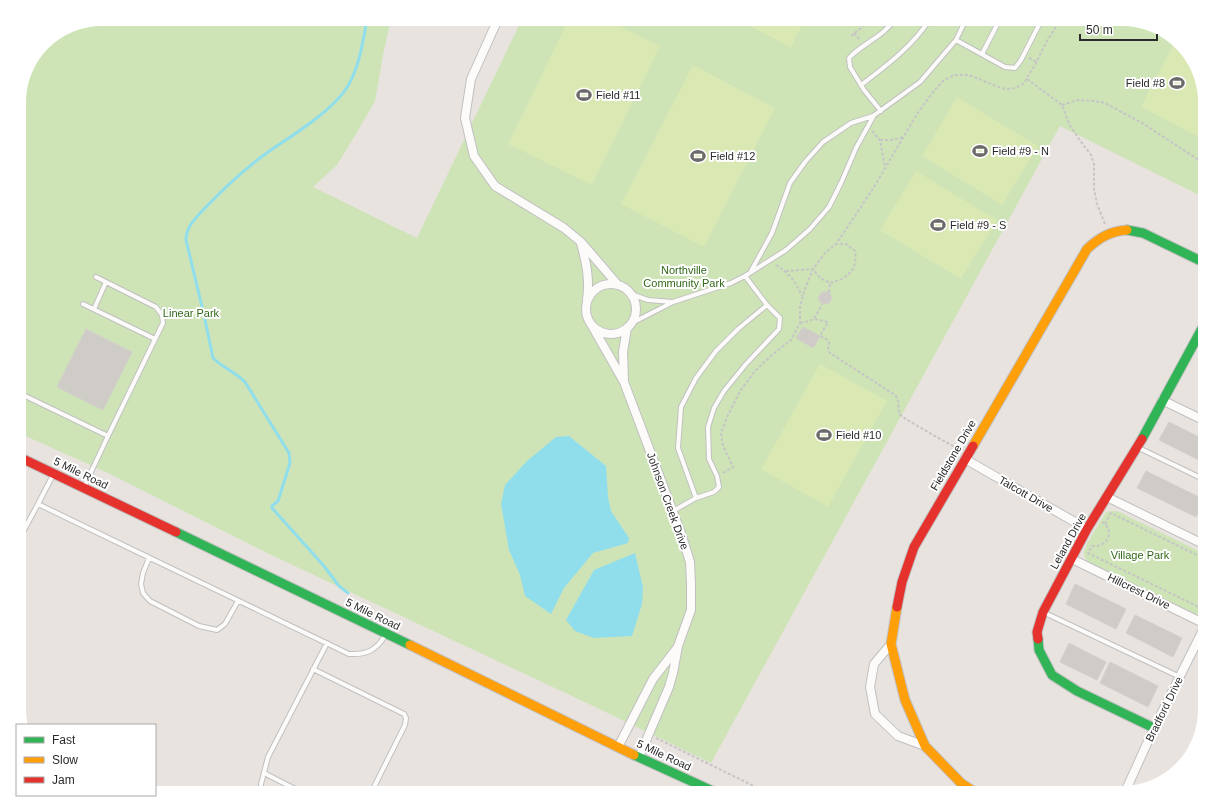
<svg xmlns="http://www.w3.org/2000/svg" width="1224" height="812" viewBox="0 0 1224 812" font-family="Arial,sans-serif">
	<rect width="100%" height="100%" fill="#e8e3df"/>
	<path fill="#cee4b7" d="M102 19H391L384 50 375 101 356 134 337 165 313 187 417 238 522 19H1122L1168 33 1196 65 1205 102V198L1060 126 711 763 593 706 267 553 110 474 19 433V97L25 70 43 43 70 25Z
		M1111 511H1117L1205 554V620L1090 564C1087 561 1084 558 1084 553 1084 546 1099 524 1103 517L1106 512Z"/>
	<path fill="#dae8b4" d="M569 19H605L660 46 592 185 508 144Z
		M736 19H805L791 47Z
		M1175 41 1196 65 1205 102V140L1141 107Z
		M693 65 775 108 704 247 621 204Z
		M957 97 1038 146 1002 205 922 156Z
		M916 171 997 220 961 279 880 230Z
		M820 364 887 401 828 507 761 469Z"/>
	<path fill="#90deec" d="M569 436 606 466 608 497 611 511 629 538 628 543 593 553 564 588 551 614 525 596 520 575 509 550 501 504 505 485 527 461 556 437Z
		M635 553 643 587 642 604 632 636 594 638 575 631 566 620 594 570Z"/>
	<g fill="none" stroke-linecap="round" stroke-linejoin="round">
		<path stroke="#90deec" stroke-width="3" d="M348 593 339 586 324 566 272 508V506L278 501 290 463 289 453 245 382C235 372 222 367 213 358L204 315 186 240C186 227 195 219 203 210 222 190 242 171 264 155 289 137 329 114 346 89 359 70 363 41 367 19"/>
	</g>
	<path fill="#cfccc8" stroke="#d3cfcb" d="M822 292H829L832 298 829 303 822 304 818 298Z
		M803 327 820 336 813 348 796 338Z
		M86 329 132 352 103 410 57 387Z
		M1169 422 1205 440V463L1159 440Z
		M1146 471 1205 500 1196 517 1137 488Z
		M1075 584 1126 609 1116 629 1066 604Z
		M1135 615 1182 638 1173 657 1126 633Z
		M1069 643 1106 662 1097 680 1060 662Z
		M1110 662 1158 686 1148 707 1100 683Z"/>
	<g fill="none" stroke-linecap="round" stroke-linejoin="round">
		<g stroke="#c1c0c1" stroke-width="6">
			<path id="lane" d="M956 40 1005 67 1015 68 1021 60 1042 19
				M982 54 1000 19
				M861 85C886 66 913 46 930 19
				M881 111 864 90 850 67 849 58C863 43 883 37 895 19
				M750 273 772 233 790 183 805 162 823 142 851 123 873 116 920 82 956 40 966 19
				M631 294 648 300 673 302
				M83 304 155 339
				M94 309 106 282
				M632 323 673 302 731 283 745 276 786 250 810 229 829 207 841 183 856 148 873 117
				M19 393 108 436
				M1139 448 1205 480
				M53 475 38 504 349 654C367 655 377 650 386 634
				M84 487 108 436 163 323 162 315 156 307 96 277
				M696 498 678 448 681 407 696 378 716 351 738 329 767 305
				M673 511 696 498 714 492 719 487 717 476 709 459 708 427 714 408 724 391 746 364 779 329 780 318 767 305 745 276
				M19 535 24 530 38 504
				M149 558 143 573 141 584 143 593 150 601 199 626 217 630 225 624 238 601
				M1045 613 1180 677
				M313 669 404 714 406 718 405 725 371 793
				M264 773 303 793
				M261 793V784L268 757 327 643"/>
		</g>
		<g stroke="#c1c0c1" stroke-width="10">
			<path id="street" d="M498 19 471 79 465 118 474 156 495 186 564 228 581 242 618 285
				M581 243C586 262 590 279 587 299
				M586 309a25 25 0 1 1 50 0a25 25 0 1 1-50 0Z
				M591 324 624 382 682 536 690 562 691 584V610L678 646 673 673 669 687 639 757
				M624 381 623 352 627 328
				M1162 400 1205 421
				M965 459 1087 529
				M1107 497 1205 545
				M1072 559 1205 624
				M891 644 874 664 870 687 875 714 898 736 925 746
				M618 747 653 679 677 648
				M1125 792 1154 728 1205 626"/>
		</g>
		<g stroke="#c1c0c1" stroke-width="11">
			<path id="fast" d="M1127 230 1143 233 1205 263
				M1142 439 1205 323
				M176 532 410 645
				M1038 639 1039 650 1052 675 1077 691 1154 728
				M634 755 717 793"/>
		</g>
		<g stroke="#c1c0c1" stroke-width="11">
			<path id="slow" d="M973 446 1087 249C1099 238 1110 231 1127 230
				M897 607 891 644 905 700 925 746 961 783 976 793
				M410 645 634 755"/>
		</g>
		<g stroke="#c1c0c1" stroke-width="11">
			<path id="jam" d="M19 457 176 532
				M897 607 902 582 914 547 973 446
				M1038 639 1037 632 1043 612 1087 529 1142 439"/>
		</g>
		<path stroke="#c6c5c5" stroke-width="2" stroke-dasharray="3 2" stroke-linecap="butt" d="M854 33 860 40
			M851 36 872 19
			M1029 58 1037 62
			M1027 79 1062 105 1069 124 1081 142 1091 155 1094 164V189L1097 204 1105 224
			M1062 105 1078 100 1094 101 1105 103 1142 123 1205 164
			M872 131 880 140 885 167
			M880 140H891L904 137
			M776 265C790 274 795 281 802 296
			M786 271 813 269 820 278 830 283C848 278 858 270 855 251L846 244H836
			M829 292 830 283
			M815 319 828 322 820 336 826 339 829 342 828 350 830 353 895 395 898 399 899 414 907 420 958 449
			M800 323C816 320 815 318 822 304
			M723 473 733 467 723 446 721 433 728 415 740 391 755 371 773 354 791 340 800 323V307L805 289 813 269 825 253 836 244 849 225 874 187 917 114 933 92 943 81 954 75H969L1001 88 1008 89 1016 88 1023 84 1035 65 1047 41 1061 19
			M1102 522C1116 531 1107 548 1092 546L1088 553 1205 610
			M1105 524 1111 513 1205 559
			M656 738 768 793"/>
		<use href="#lane" stroke="#fcfbfa" stroke-width="4"/>
		<use href="#street" stroke="#fcfbfa" stroke-width="8"/>
		<use href="#fast" stroke="#30b455" stroke-width="9"/>
		<use href="#slow" stroke="#ff9f0a" stroke-width="9"/>
		<use href="#jam" stroke="#e5322d" stroke-width="9"/>
	</g>
	<defs>
		<g id="stadium-bare" transform="scale(1.2)"><path d="M0-5a6.5 5 0 1 0 0 10a6.5 5 0 1 0 0-10ZM-3.5-1.8h7v3.6h-7Z" fill="#6c6b69" stroke="#fff" stroke-width="2.5" paint-order="stroke"/></g>
	</defs>
	<g fill-rule="evenodd">
		<use href="#stadium-bare" x="1177" y="83"/>
		<use href="#stadium-bare" x="584" y="95"/>
		<use href="#stadium-bare" x="980" y="151"/>
		<use href="#stadium-bare" x="698" y="156"/>
		<use href="#stadium-bare" x="938" y="225"/>
		<use href="#stadium-bare" x="824" y="435"/>
	</g>
	<g text-anchor="middle" dominant-baseline="central" stroke-width="4" stroke-linejoin="round" paint-order="stroke">
		<g font-size="11" fill="#2a2a2a" stroke="#fff" text-anchor="start">
			<text x="1165" y="83" text-anchor="end">Field #8</text>
			<text x="596" y="95">Field #11</text>
			<text x="992" y="151">Field #9 - N</text>
			<text x="710" y="156">Field #12</text>
			<text x="950" y="225">Field #9 - S</text>
			<text x="836" y="435">Field #10</text>
		</g>
		<g font-size="11" fill="#316818" stroke="#fff">
			<text x="684" y="270">Northville<tspan x="684" dy="13">Community Park</tspan></text>
			<text x="191" y="313">Linear Park</text>
			<text x="1140" y="555">Village Park</text>
		</g>
		<g font-size="11" fill="#2a2a2a" stroke="#fff">
			<text transform="translate(953 455) rotate(-60)">Fieldstone Drive</text>
			<text transform="translate(81 473) rotate(26)">5 Mile Road</text>
			<text transform="translate(1026 494) rotate(30)">Talcott Drive</text>
			<text transform="translate(668 501) rotate(70)">Johnson Creek Drive</text>
			<text transform="translate(1068 541) rotate(-61)">Leland Drive</text>
			<text transform="translate(1139 591) rotate(26)">Hillcrest Drive</text>
			<text transform="translate(373 614) rotate(26)">5 Mile Road</text>
			<text transform="translate(1164 709) rotate(-64)">Bradford Drive</text>
			<text transform="translate(664 755) rotate(25)">5 Mile Road</text>
		</g>
	</g>
	<path d="M0 0H1224V812H0ZM102 26H1122A76 76 0 0 1 1198 102V710A76 76 0 0 1 1122 786H102A76 76 0 0 1 26 710V102A76 76 0 0 1 102 26Z" fill="#fff" fill-rule="evenodd"/>
	<rect x="16" y="724" width="140" height="72" fill="#ffffff" stroke="#aaaaaa"/>
	<rect x="24" y="737" width="20" height="6" fill="#30b455" stroke="#aaaaaa"/>
	<text x="52" y="744" font-size="12" fill="#2a2a2a">Fast</text>
	<rect x="24" y="757" width="20" height="6" fill="#ff9f0a" stroke="#aaaaaa"/>
	<text x="52" y="764" font-size="12" fill="#2a2a2a">Slow</text>
	<rect x="24" y="777" width="20" height="6" fill="#e5322d" stroke="#aaaaaa"/>
	<text x="52" y="784" font-size="12" fill="#2a2a2a">Jam</text>
	<path d="M1080 34v6h77v-6" fill="none" stroke="#2a2a2a" stroke-width="2"/>
	<text x="1086" y="34" font-size="12" fill="#2a2a2a" stroke="#ffffff" stroke-width="3" paint-order="stroke">50 m</text>
</svg>
